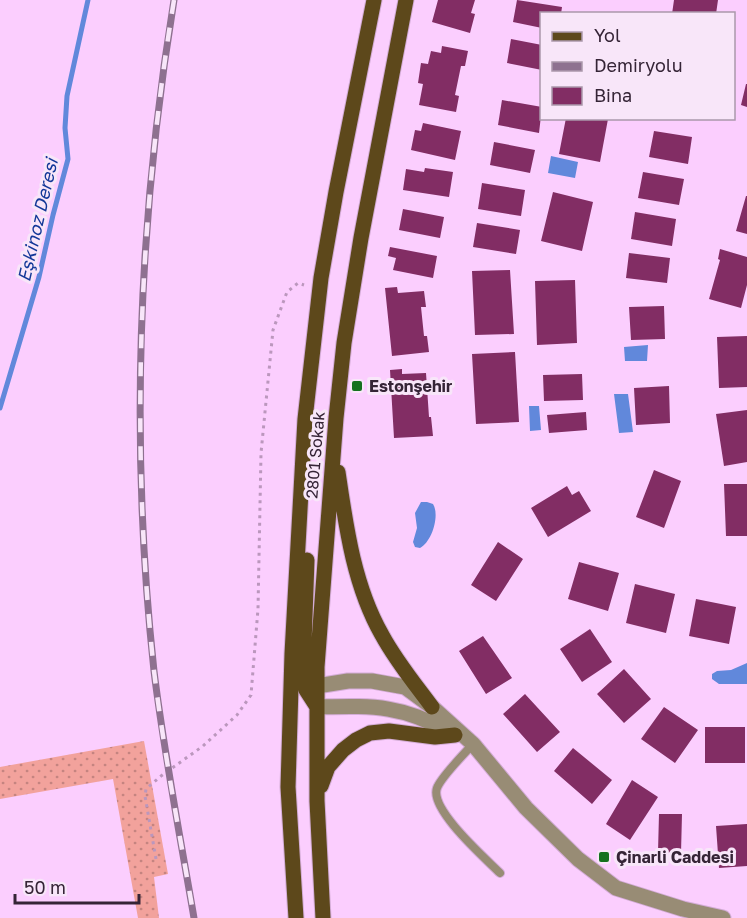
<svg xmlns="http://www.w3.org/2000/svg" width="747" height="918" viewBox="0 0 747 918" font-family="'Golos Text',sans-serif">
	<defs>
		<pattern id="grass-dots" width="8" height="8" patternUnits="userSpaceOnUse" patternTransform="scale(1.5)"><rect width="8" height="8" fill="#f2a29c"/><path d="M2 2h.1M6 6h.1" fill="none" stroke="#c58480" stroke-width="1.8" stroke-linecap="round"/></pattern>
	</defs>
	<rect width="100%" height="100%" fill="#fbcefe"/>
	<path fill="url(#grass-dots)" d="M144 741 168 874 154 877 159 918H138L113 779 0 799V767Z"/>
	<path fill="#6188db" d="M551 156 578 162 575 178 548 173Z
		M648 345 647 361H625L624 347Z
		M614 394H628L633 432 619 433Z
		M529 406H539L541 430 530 431Z
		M421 502H427L433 504C440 515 432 542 420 548L415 547 413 542 417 528 415 513Z
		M747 663V684H719L712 679V674L717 671 731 670Z"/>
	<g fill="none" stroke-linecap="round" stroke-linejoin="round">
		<path stroke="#6188db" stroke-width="5" d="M0 408 39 277 53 215 68 159 65 128 67 96 88 0"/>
	</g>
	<path fill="#822d64" d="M438 0H475L471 13 475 14 470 33 432 22Z
		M517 0 562 7 561 14H542V28L513 22Z
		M674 0H718L716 14H672Z
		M511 39 542 45V70L507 63Z
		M442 46 468 51 465 66H461L455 95 459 96 456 112 419 105 423 84 418 83 421 63 428 64 431 51 441 53Z
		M746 84H747V107L741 105Z
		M502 100 542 107 539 133 498 125Z
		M566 118 608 119 600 162 559 154Z
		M423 123 461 131 455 160 411 150 415 130 421 131Z
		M654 131 692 137 688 164 649 157Z
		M494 142 535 150 530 173 490 165Z
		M425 168 453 172 449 197 403 190 406 169 424 172Z
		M643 172 684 179 679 205 638 198Z
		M482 183 525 190 521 216 478 209Z
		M553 192 593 202 582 251 541 241Z
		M746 196H747V234L736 231Z
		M403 209 444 217 440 238 399 230Z
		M635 212 676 219 672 246 631 239Z
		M477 223 520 230 516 254 473 247Z
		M390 247 437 256 433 278 393 270 396 258 388 256Z
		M720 249 747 257V285L741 308 709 299 720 260 718 259Z
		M629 253 670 258 667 283 626 278Z
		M510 270 514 334 475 335 472 271Z
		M575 280 577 343 537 345 535 281Z
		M397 287 398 293 424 291 426 307H421L424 336H427L429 352 392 356 385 288Z
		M664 306 665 339 631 340 629 307Z
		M747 336V387L719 388 717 337Z
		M515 352 519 422 476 424 472 354Z
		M402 369V374L426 373 429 417H431L433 436 394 438 390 370Z
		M582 374 583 400 544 401 543 375Z
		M669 386 670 423 636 425 634 388Z
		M747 410V462L724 466 716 414Z
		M586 412 587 430 549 433 547 415Z
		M654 470 681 481 664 528 636 517Z
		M724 484H747V536H726Z
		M567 486 572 495 579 491 591 511 548 537 531 508Z
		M498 542 523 559 496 601 471 585Z
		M579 562 619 573 608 611 568 599Z
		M635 584 675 594 666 633 626 623Z
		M696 599 736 607 729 644 689 636Z
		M590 629 612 662 582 682 560 649Z
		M483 636 512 678 486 694 459 651Z
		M624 669 651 699 624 723 597 694Z
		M525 694 560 732 537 752 503 714Z
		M664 707 698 730 675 763 641 739Z
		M705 727H745V763H705Z
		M573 748 612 780 592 804 554 771Z
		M632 780 658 797 630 840 606 824Z
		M659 814H682L681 853 658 852Z
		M747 824V866L719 868 716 826Z"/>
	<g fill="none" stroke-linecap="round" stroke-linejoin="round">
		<g stroke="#d3acd6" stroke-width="10">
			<path id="service" d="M473 744C464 754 441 777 437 788 429 809 485 858 500 873"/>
		</g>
		<g stroke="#d3acd6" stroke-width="17">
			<path id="tertiary" d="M317 686 348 681H372L405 687 432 707 473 744 526 808 578 859 616 888 683 909 723 918
				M317 707C372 706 400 704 450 732"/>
		</g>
		<g stroke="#d3acd6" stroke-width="17">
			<path id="primary" d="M338 472C346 527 354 586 382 635 396 661 415 684 432 707
				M307 560 303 672 306 690 317 707
				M321 786 328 767 343 750 356 740 370 733 389 731 435 737 455 735
				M296 918 288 787 292 654 305 419 321 278 336 192 374 0
				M323 918 317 801V667L336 418 344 343 361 238 406 0"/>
		</g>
		<path stroke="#bb97bd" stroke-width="3" stroke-dasharray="3 4.5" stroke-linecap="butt" d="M156 859 145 796 146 789 161 776 203 746 237 715 251 695 258 609 261 453 273 330 287 292 298 283 304 285"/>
		<use href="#service" stroke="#988c75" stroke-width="8"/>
		<use href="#tertiary" stroke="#988c75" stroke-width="15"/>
		<use href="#primary" stroke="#5d481b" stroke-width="15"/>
		<g stroke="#8e7190" stroke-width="7">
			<path id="rail" d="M174 0C138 221 130 448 154 671 164 753 180 836 194 918"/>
		</g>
		<use href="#rail" stroke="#f8e6f9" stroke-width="4.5" stroke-dasharray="14" stroke-linecap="butt"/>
	</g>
	<g fill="#14711e" stroke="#f8e6f9" stroke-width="2">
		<rect x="351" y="380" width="12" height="12" rx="3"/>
		<rect x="598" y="851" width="12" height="12" rx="3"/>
	</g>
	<g text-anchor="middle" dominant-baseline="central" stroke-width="6" stroke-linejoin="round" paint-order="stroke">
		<g font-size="16" font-weight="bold" fill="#352436" stroke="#f8e6f9" text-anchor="start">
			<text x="369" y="386">Estonşehir</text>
			<text x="616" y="857">Çinarli Caddesi</text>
		</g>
		<g font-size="16" fill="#352436" stroke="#f8e6f9">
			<text transform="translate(315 455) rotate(-85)">2801 Sokak</text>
		</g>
		<g font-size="18" font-style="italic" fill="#133898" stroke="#f8e6f9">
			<text transform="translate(37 220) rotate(-77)">Eşkinoz Deresi</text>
		</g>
	</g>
	<rect x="540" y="12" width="195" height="108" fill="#f8e6f9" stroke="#aa98ab" stroke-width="1.5"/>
	<rect x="552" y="32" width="30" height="9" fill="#5d481b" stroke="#aa98ab" stroke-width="1.5"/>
	<text x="594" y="42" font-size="18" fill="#352436">Yol</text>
	<rect x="552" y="62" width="30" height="9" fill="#8e7190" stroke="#aa98ab" stroke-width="1.5"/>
	<text x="594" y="72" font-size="18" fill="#352436">Demiryolu</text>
	<rect x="552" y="87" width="30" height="18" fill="#822d64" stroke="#aa98ab" stroke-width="1.5"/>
	<text x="594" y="102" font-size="18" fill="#352436">Bina</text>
	<path d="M15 894v9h124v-9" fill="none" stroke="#352436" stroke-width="3"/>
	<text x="24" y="894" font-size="18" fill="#352436" stroke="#f8e6f9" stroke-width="4.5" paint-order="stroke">50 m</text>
</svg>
